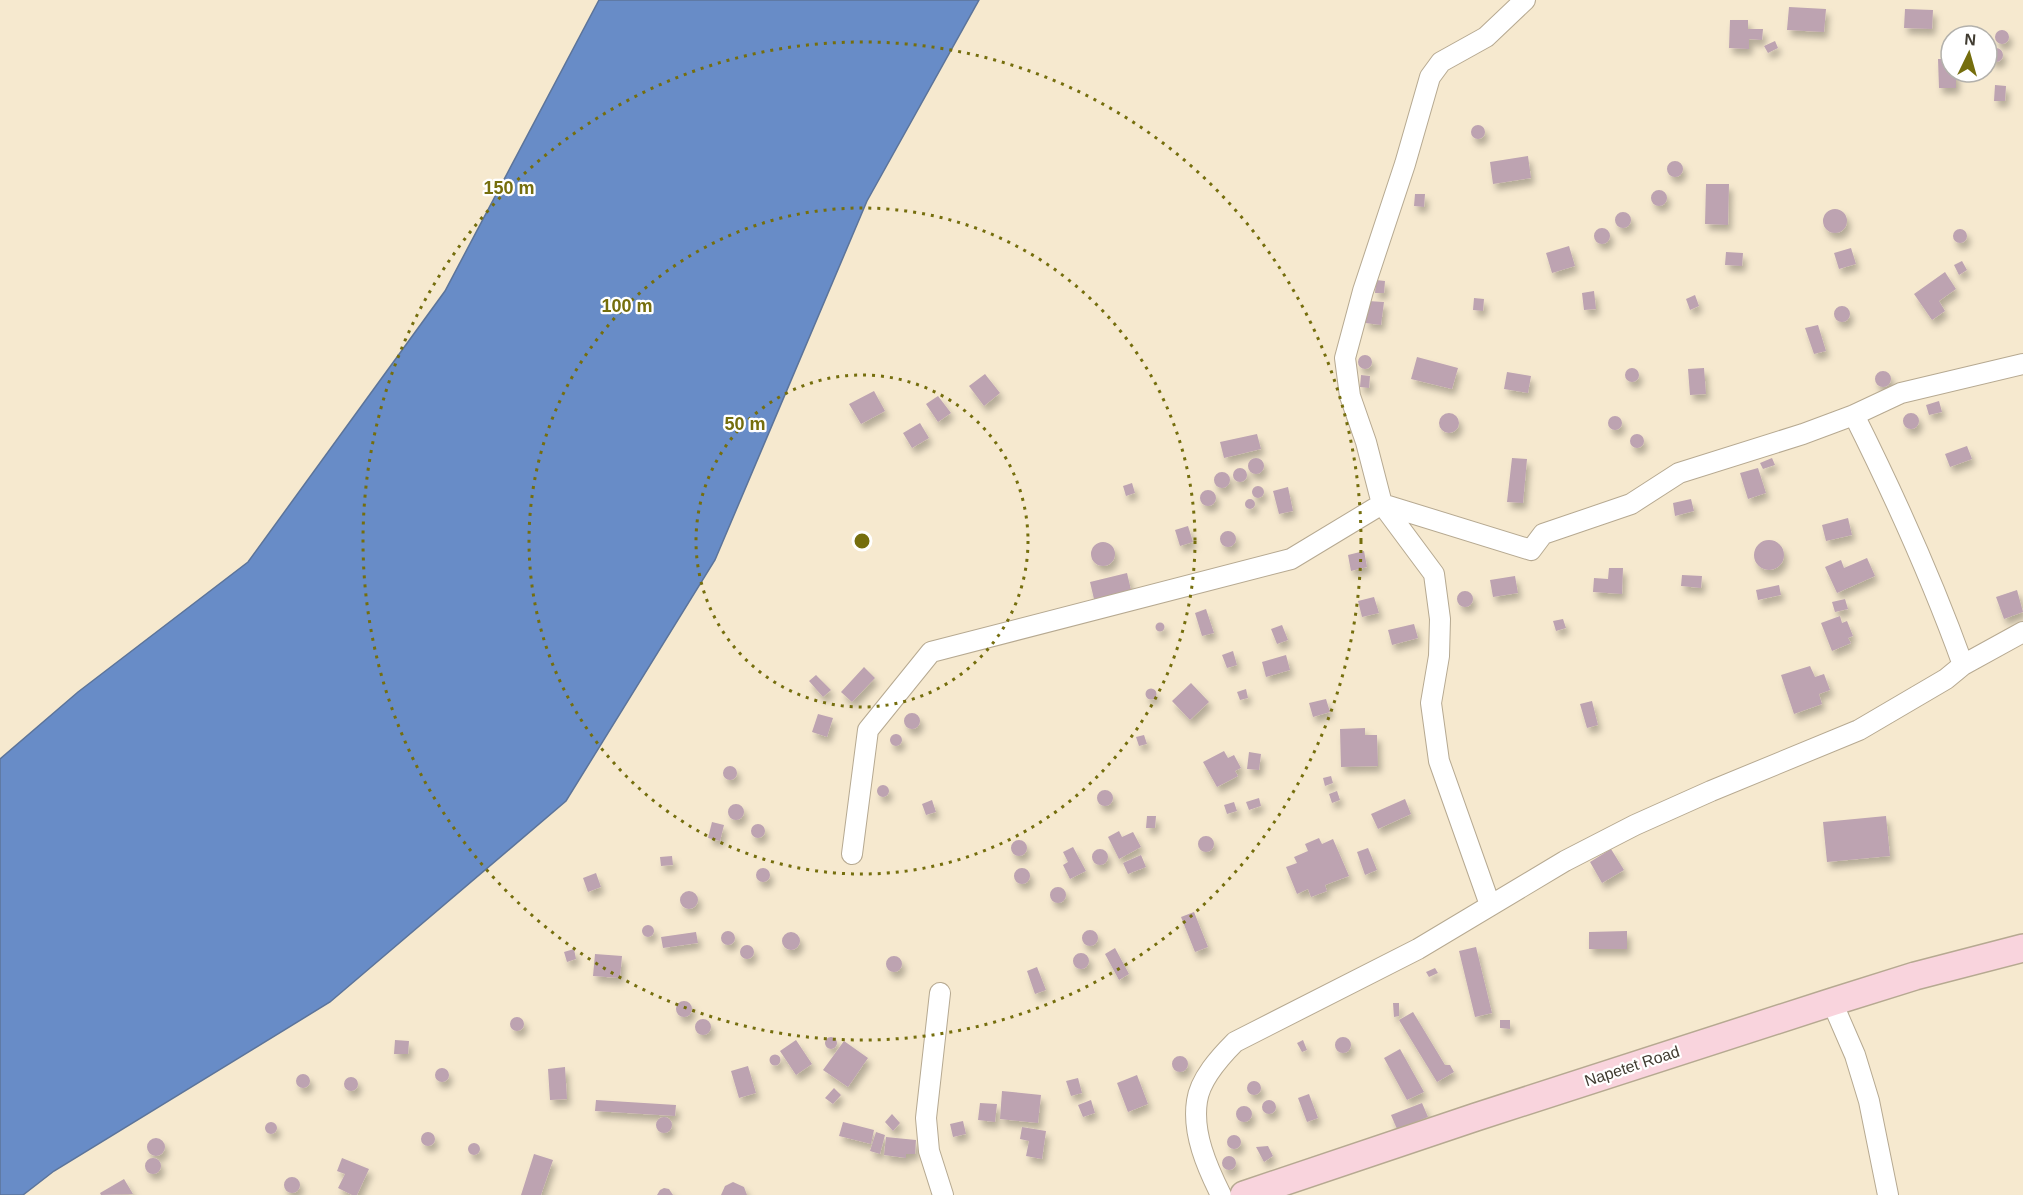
<svg xmlns="http://www.w3.org/2000/svg" width="2023" height="1195" viewBox="0 0 2023 1195" font-family="Helvetica,sans-serif">
	<defs>
		<filter id="shadow"><feDropShadow dx="3.5" dy="6" stdDeviation="3" flood-color="#0004"/></filter>
	</defs>
	<rect width="100%" height="100%" fill="#f6e9cf"/>
	<path fill="#688cc7" stroke="#5c749a" stroke-width="1.5" d="M599 0H979L867 201 715 560 566 801 330 1002 54 1171 23 1195H0V759L78 692 248 562 445 291Z"/>
	<path fill="#bda3b1" filter="url(#shadow)" d="M1789 7 1826 9 1824 32 1787 30Z
		M1905 9 1933 10 1932 29 1904 28Z
		M1730 20H1748V29H1763L1762 40 1749 39V49L1729 48Z
		M1995 37a7 7 0 1 1 14 0a7 7 0 1 1-14 0Z
		M1775 41 1778 48 1768 53 1764 46Z
		M1989 55a7 7 0 1 1 14 0a7 7 0 1 1-14 0Z
		M1938 59H1951V72H1956V88H1939Z
		M1995 85 2006 86 2005 101H1994Z
		M1471 132a7 7 0 1 1 14 0a7 7 0 1 1-14 0Z
		M1528 156 1531 178 1493 184 1490 162Z
		M1667 169a8 8 0 1 1 16 0a8 8 0 1 1-16 0Z
		M1706 184H1729L1728 225 1705 224Z
		M1651 198a8 8 0 1 1 16 0a8 8 0 1 1-16 0Z
		M1415 194H1425L1424 207 1414 206Z
		M1823 221a12 12 0 1 1 24 0a12 12 0 1 1-24 0Z
		M1615 220a8 8 0 1 1 16 0a8 8 0 1 1-16 0Z
		M1594 236a8 8 0 1 1 16 0a8 8 0 1 1-16 0Z
		M1953 236a7 7 0 1 1 14 0a7 7 0 1 1-14 0Z
		M1569 246 1575 266 1552 273 1546 253Z
		M1851 248 1856 264 1839 269 1834 253Z
		M1726 252 1743 253 1742 266 1725 265Z
		M1962 261 1967 270 1959 275 1954 265Z
		M1945 272 1956 289 1939 301 1945 311 1932 320 1914 294Z
		M1376 280 1385 281 1384 293H1375Z
		M1594 291 1596 309 1584 310 1582 293Z
		M1695 295 1699 306 1690 310 1686 299Z
		M1474 298 1484 299 1483 311 1473 310Z
		M1368 301 1384 302 1381 325 1365 323Z
		M1834 314a8 8 0 1 1 16 0a8 8 0 1 1-16 0Z
		M1818 325 1826 351 1814 354 1805 328Z
		M1358 362a7 7 0 1 1 14 0a7 7 0 1 1-14 0Z
		M1417 357 1458 368 1452 389 1411 379Z
		M1704 368 1706 394 1690 395 1688 369Z
		M1625 375a7 7 0 1 1 14 0a7 7 0 1 1-14 0Z
		M1875 379a8 8 0 1 1 16 0a8 8 0 1 1-16 0Z
		M1507 372 1531 376 1528 393 1504 389Z
		M985 374 1000 393 984 406 969 386Z
		M1361 375 1370 376 1369 388 1360 387Z
		M874 391 885 411 861 424 849 404Z
		M938 396 951 413 938 422 926 404Z
		M1939 401 1942 412 1929 415 1926 405Z
		M1439 423a10 10 0 1 1 20 0a10 10 0 1 1-20 0Z
		M1903 421a8 8 0 1 1 16 0a8 8 0 1 1-16 0Z
		M1608 423a7 7 0 1 1 14 0a7 7 0 1 1-14 0Z
		M920 423 929 438 912 448 903 433Z
		M1257 434 1261 449 1224 458 1220 442Z
		M1630 441a7 7 0 1 1 14 0a7 7 0 1 1-14 0Z
		M1967 446 1972 459 1950 467 1945 454Z
		M1248 466a8 8 0 1 1 16 0a8 8 0 1 1-16 0Z
		M1512 458 1527 459 1523 503 1507 502Z
		M1772 458 1775 465 1763 469 1760 463Z
		M1758 468 1766 493 1748 499 1740 473Z
		M1233 475a7 7 0 1 1 14 0a7 7 0 1 1-14 0Z
		M1214 480a8 8 0 1 1 16 0a8 8 0 1 1-16 0Z
		M1132 483 1135 493 1126 496 1123 486Z
		M1252 492a6 6 0 1 1 12 0a6 6 0 1 1-12 0Z
		M1288 487 1293 511 1279 514 1273 491Z
		M1200 498a8 8 0 1 1 16 0a8 8 0 1 1-16 0Z
		M1245 504a5 5 0 1 1 10 0a5 5 0 1 1-10 0Z
		M1691 499 1694 511 1675 516 1673 503Z
		M1848 518 1852 535 1826 541 1822 525Z
		M1188 526 1193 542 1180 546 1175 530Z
		M1220 539a8 8 0 1 1 16 0a8 8 0 1 1-16 0Z
		M1754 555a15 15 0 1 1 30 0a15 15 0 1 1-30 0Z
		M1091 554a12 12 0 1 1 24 0a12 12 0 1 1-24 0Z
		M1364 551 1367 567 1351 571 1348 555Z
		M1867 558 1875 576 1837 593 1825 567 1841 560 1844 568Z
		M1609 568H1623L1622 594 1593 592 1594 578 1608 579Z
		M1127 573 1131 590 1094 599 1090 582Z
		M1682 575 1702 576 1701 588 1681 586Z
		M1515 576 1518 593 1493 597 1490 580Z
		M1779 585 1781 595 1758 600 1756 590Z
		M2017 590 2023 612 2004 619 1996 597Z
		M1457 599a8 8 0 1 1 16 0a8 8 0 1 1-16 0Z
		M1374 597 1379 613 1362 617 1358 601Z
		M1845 599 1848 609 1835 612 1832 602Z
		M1206 609 1214 633 1202 636 1195 613Z
		M1840 616 1842 623 1847 621 1853 636 1848 638 1851 643 1832 651 1821 623Z
		M1563 619 1566 628 1556 631 1553 621Z
		M1155.5 627a4.5 4.5 0 1 1 9 0a4.5 4.5 0 1 1-9 0Z
		M1414 624 1418 638 1392 645 1388 630Z
		M1282 625 1288 640 1277 644 1271 629Z
		M1233 651 1237 665 1227 668 1222 655Z
		M1286 655 1290 670 1266 677 1262 662Z
		M1810 666 1815 677 1824 674 1830 690 1819 694 1822 704 1794 714 1781 675Z
		M864 667 875 678 852 702 841 692Z
		M816 675 831 690 823 697 809 681Z
		M1191 683 1209 702 1190 720 1172 701Z
		M1145.5 694a5.5 5.5 0 1 1 11 0a5.5 5.5 0 1 1-11 0Z
		M1246 689 1248 698 1240 700 1237 692Z
		M1326 699 1330 712 1313 717 1309 703Z
		M1592 701 1598 725 1587 728 1580 704Z
		M904 721a8 8 0 1 1 16 0a8 8 0 1 1-16 0Z
		M818 714 833 718 827 737 812 732Z
		M1365 728V735H1377L1378 766 1341 767 1340 729Z
		M890 740a6 6 0 1 1 12 0a6 6 0 1 1-12 0Z
		M1144 735 1147 744 1139 746 1136 737Z
		M1224 751 1228 758 1234 755 1241 768 1235 771 1238 776 1217 787 1203 762Z
		M1249 752 1261 754 1259 770 1247 769Z
		M723 773a7 7 0 1 1 14 0a7 7 0 1 1-14 0Z
		M1331 776 1333 783 1325 786 1323 778Z
		M877 791a6 6 0 1 1 12 0a6 6 0 1 1-12 0Z
		M1097 798a8 8 0 1 1 16 0a8 8 0 1 1-16 0Z
		M1337 791 1340 800 1332 803 1329 794Z
		M1259 798 1261 806 1249 810 1246 802Z
		M1405 799 1411 814 1378 829 1371 814Z
		M932 800 936 812 926 815 922 804Z
		M1234 802 1237 811 1227 814 1224 805Z
		M728 812a8 8 0 1 1 16 0a8 8 0 1 1-16 0Z
		M1147 816H1156L1155 828H1146Z
		M1886 816 1890 856 1827 862 1823 822Z
		M712 822 724 825 720 841 708 838Z
		M751 831a7 7 0 1 1 14 0a7 7 0 1 1-14 0Z
		M1119 831 1122 837 1133 832 1141 847 1119 859 1108 837Z
		M1198 844a8 8 0 1 1 16 0a8 8 0 1 1-16 0Z
		M1319 838 1322 844 1333 839 1349 876 1325 885 1327 891 1311 897 1308 889 1297 894 1286 867 1297 863 1294 857 1308 851 1305 844Z
		M1011 848a8 8 0 1 1 16 0a8 8 0 1 1-16 0Z
		M1073 847 1086 871 1070 879 1063 865 1068 862 1063 852Z
		M1368 848 1377 870 1365 875 1357 852Z
		M1611 849 1624 870 1602 883 1590 862Z
		M1092 857a8 8 0 1 1 16 0a8 8 0 1 1-16 0Z
		M1141 855 1146 867 1128 874 1123 863Z
		M672 856 673 865 661 866 660 857Z
		M756 875a7 7 0 1 1 14 0a7 7 0 1 1-14 0Z
		M1014 876a8 8 0 1 1 16 0a8 8 0 1 1-16 0Z
		M596 873 601 887 588 892 583 878Z
		M1050 895a8 8 0 1 1 16 0a8 8 0 1 1-16 0Z
		M680 900a9 9 0 1 1 18 0a9 9 0 1 1-18 0Z
		M1194 912 1208 947 1195 952 1181 917Z
		M642 931a6 6 0 1 1 12 0a6 6 0 1 1-12 0Z
		M1082 938a8 8 0 1 1 16 0a8 8 0 1 1-16 0Z
		M721 938a7 7 0 1 1 14 0a7 7 0 1 1-14 0Z
		M1627 931V949H1589V932Z
		M782 941a9 9 0 1 1 18 0a9 9 0 1 1-18 0Z
		M696 932 698 943 663 948 661 937Z
		M740 952a7 7 0 1 1 14 0a7 7 0 1 1-14 0Z
		M1476 947 1492 1013 1475 1017 1459 951Z
		M1115 948 1129 974 1119 980 1105 954Z
		M574 949 576 959 567 962 564 952Z
		M1073 961a8 8 0 1 1 16 0a8 8 0 1 1-16 0Z
		M595 954 622 956 620 978 593 976Z
		M886 964a8 8 0 1 1 16 0a8 8 0 1 1-16 0Z
		M1037 967 1046 990 1035 994 1027 971Z
		M1435 968 1438 973 1429 977 1426 972Z
		M676 1009a8 8 0 1 1 16 0a8 8 0 1 1-16 0Z
		M1393 1003H1399V1016L1394 1017Z
		M1413 1012 1445 1065H1450L1454 1072 1437 1082 1399 1020Z
		M510 1024a7 7 0 1 1 14 0a7 7 0 1 1-14 0Z
		M695 1027a8 8 0 1 1 16 0a8 8 0 1 1-16 0Z
		M1500 1020H1510V1029L1500 1028Z
		M825 1043a6 6 0 1 1 12 0a6 6 0 1 1-12 0Z
		M1335 1045a8 8 0 1 1 16 0a8 8 0 1 1-16 0Z
		M395 1040 409 1041 408 1054H394Z
		M796 1040 812 1064 796 1075 780 1051Z
		M1303 1040 1307 1050 1302 1052 1297 1043Z
		M844 1041 868 1058 848 1087 823 1070Z
		M1400 1049 1424 1092 1407 1100 1384 1058Z
		M769.5 1060a5.5 5.5 0 1 1 11 0a5.5 5.5 0 1 1-11 0Z
		M1172 1064a8 8 0 1 1 16 0a8 8 0 1 1-16 0Z
		M748 1066 756 1093 739 1098 731 1071Z
		M565 1067 567 1099 550 1100 548 1069Z
		M435 1075a7 7 0 1 1 14 0a7 7 0 1 1-14 0Z
		M296 1081a7 7 0 1 1 14 0a7 7 0 1 1-14 0Z
		M1137 1075 1148 1104 1128 1112 1117 1083Z
		M344 1084a7 7 0 1 1 14 0a7 7 0 1 1-14 0Z
		M1078 1078 1082 1093 1071 1096 1066 1081Z
		M1247 1088a7 7 0 1 1 14 0a7 7 0 1 1-14 0Z
		M834 1088 841 1095 833 1104 825 1098Z
		M1002 1091 1041 1095 1038 1123 1000 1119Z
		M1309 1094 1318 1118 1307 1122 1298 1098Z
		M1262 1107a7 7 0 1 1 14 0a7 7 0 1 1-14 0Z
		M596 1100 676 1105 675 1116 595 1111Z
		M1091 1100 1095 1113 1083 1117 1078 1105Z
		M980 1103 997 1104 995 1122 978 1120Z
		M1422 1103 1428 1117 1397 1129 1391 1115Z
		M1236 1114a8 8 0 1 1 16 0a8 8 0 1 1-16 0Z
		M892 1114 900 1123 893 1131 885 1122Z
		M656 1125a8 8 0 1 1 16 0a8 8 0 1 1-16 0Z
		M963 1121 966 1134 953 1137 950 1124Z
		M843 1122 874 1130 871 1144 839 1136Z
		M265 1128a6 6 0 1 1 12 0a6 6 0 1 1-12 0Z
		M1022 1127 1046 1131 1042 1159 1026 1156 1029 1141 1020 1139Z
		M876 1132 885 1135 880 1154 870 1151Z
		M421 1139a7 7 0 1 1 14 0a7 7 0 1 1-14 0Z
		M1227 1142a7 7 0 1 1 14 0a7 7 0 1 1-14 0Z
		M886 1137 916 1140 915 1154H906V1158L884 1155Z
		M147 1147a9 9 0 1 1 18 0a9 9 0 1 1-18 0Z
		M468 1149a6 6 0 1 1 12 0a6 6 0 1 1-12 0Z
		M1268 1146 1273 1156 1264 1162 1256 1147Z
		M534 1154 553 1160 541 1195H521Z
		M1222 1163a7 7 0 1 1 14 0a7 7 0 1 1-14 0Z
		M342 1158 369 1169 357 1195H352L338 1188 345 1174 337 1171Z
		M145 1166a8 8 0 1 1 16 0a8 8 0 1 1-16 0Z
		M284 1185a8 8 0 1 1 16 0a8 8 0 1 1-16 0Z
		M124 1179 133 1194 101 1195 100 1193Z
		M733 1182 744 1187 747 1195H721L725 1186Z
		M664 1188 669 1189 673 1195H657L660 1190Z"/>
	<g fill="none" stroke-linecap="round" stroke-linejoin="round">
		<g stroke="#b6a991" stroke-width="22">
			<path id="street" d="M1854 415C1895 497 1932 579 1963 665
				M852 854 868 730 931 652 1291 559 1382 504 1531 550 1543 534 1631 504 1679 473 1803 434 1854 415 1901 393 2023 364
				M1490 905 1439 761 1431 703 1439 656 1440 619 1434 574 1382 504 1366 442 1350 396 1345 358 1363 291 1405 164 1430 77 1441 62 1486 37 1525 0
				M940 993 926 1118 929 1151 943 1195
				M1832 1002 1855 1055 1869 1101 1888 1195
				M1221 1195C1207 1167 1192 1133 1197 1101 1200 1079 1220 1057 1235 1042L1418 949 1565 861 1635 825 1711 791 1859 730 1946 679 1963 665 2023 632"/>
		</g>
		<g stroke="#b6a991" stroke-width="30">
			<path id="secondary" d="M1244 1195 1476 1117 1832 1002 1915 976 2023 948"/>
		</g>
		<use href="#street" stroke="#fff" stroke-width="20"/>
		<use href="#secondary" stroke="#f9d4dd" stroke-width="27"/>
	</g>
	<g fill="none" stroke="#756e0d" stroke-width="3" stroke-dasharray="3 6">
		<circle cx="862" cy="541" r="166"/>
		<circle cx="862" cy="541" r="333"/>
		<circle cx="862" cy="541" r="499"/>
	</g>
	<g text-anchor="middle" dominant-baseline="central" stroke-width="4.5" stroke-linejoin="round" paint-order="stroke">
		<g font-size="16" fill="#403b30" stroke="#fff">
			<text transform="translate(1632 1066) rotate(-18)">Napetet Road</text>
		</g>
	</g>
	<circle cx="862" cy="541" r="9" fill="#756e0d" stroke="#fff" stroke-width="3"/>
	<g font-size="18" text-anchor="middle" font-weight="bold" fill="#756e0d" stroke="#fff" stroke-width="4.5" stroke-linejoin="round" paint-order="stroke">
		<text x="509" y="194">150 m</text>
		<text x="627" y="312">100 m</text>
		<text x="745" y="430">50 m</text>
	</g>
	<g transform="translate(1969 54) rotate(5)"><circle r="28" fill="#ffffff" stroke="#b3b1ac" stroke-width="1.5"/>
	<path d="M0-4.5L10 22L0 15L-10 22Z" fill="#756e0d"/>
	<text y="-9" font-size="16" font-weight="bold" text-anchor="middle" fill="#403b30">N</text>
	</g>
</svg>
